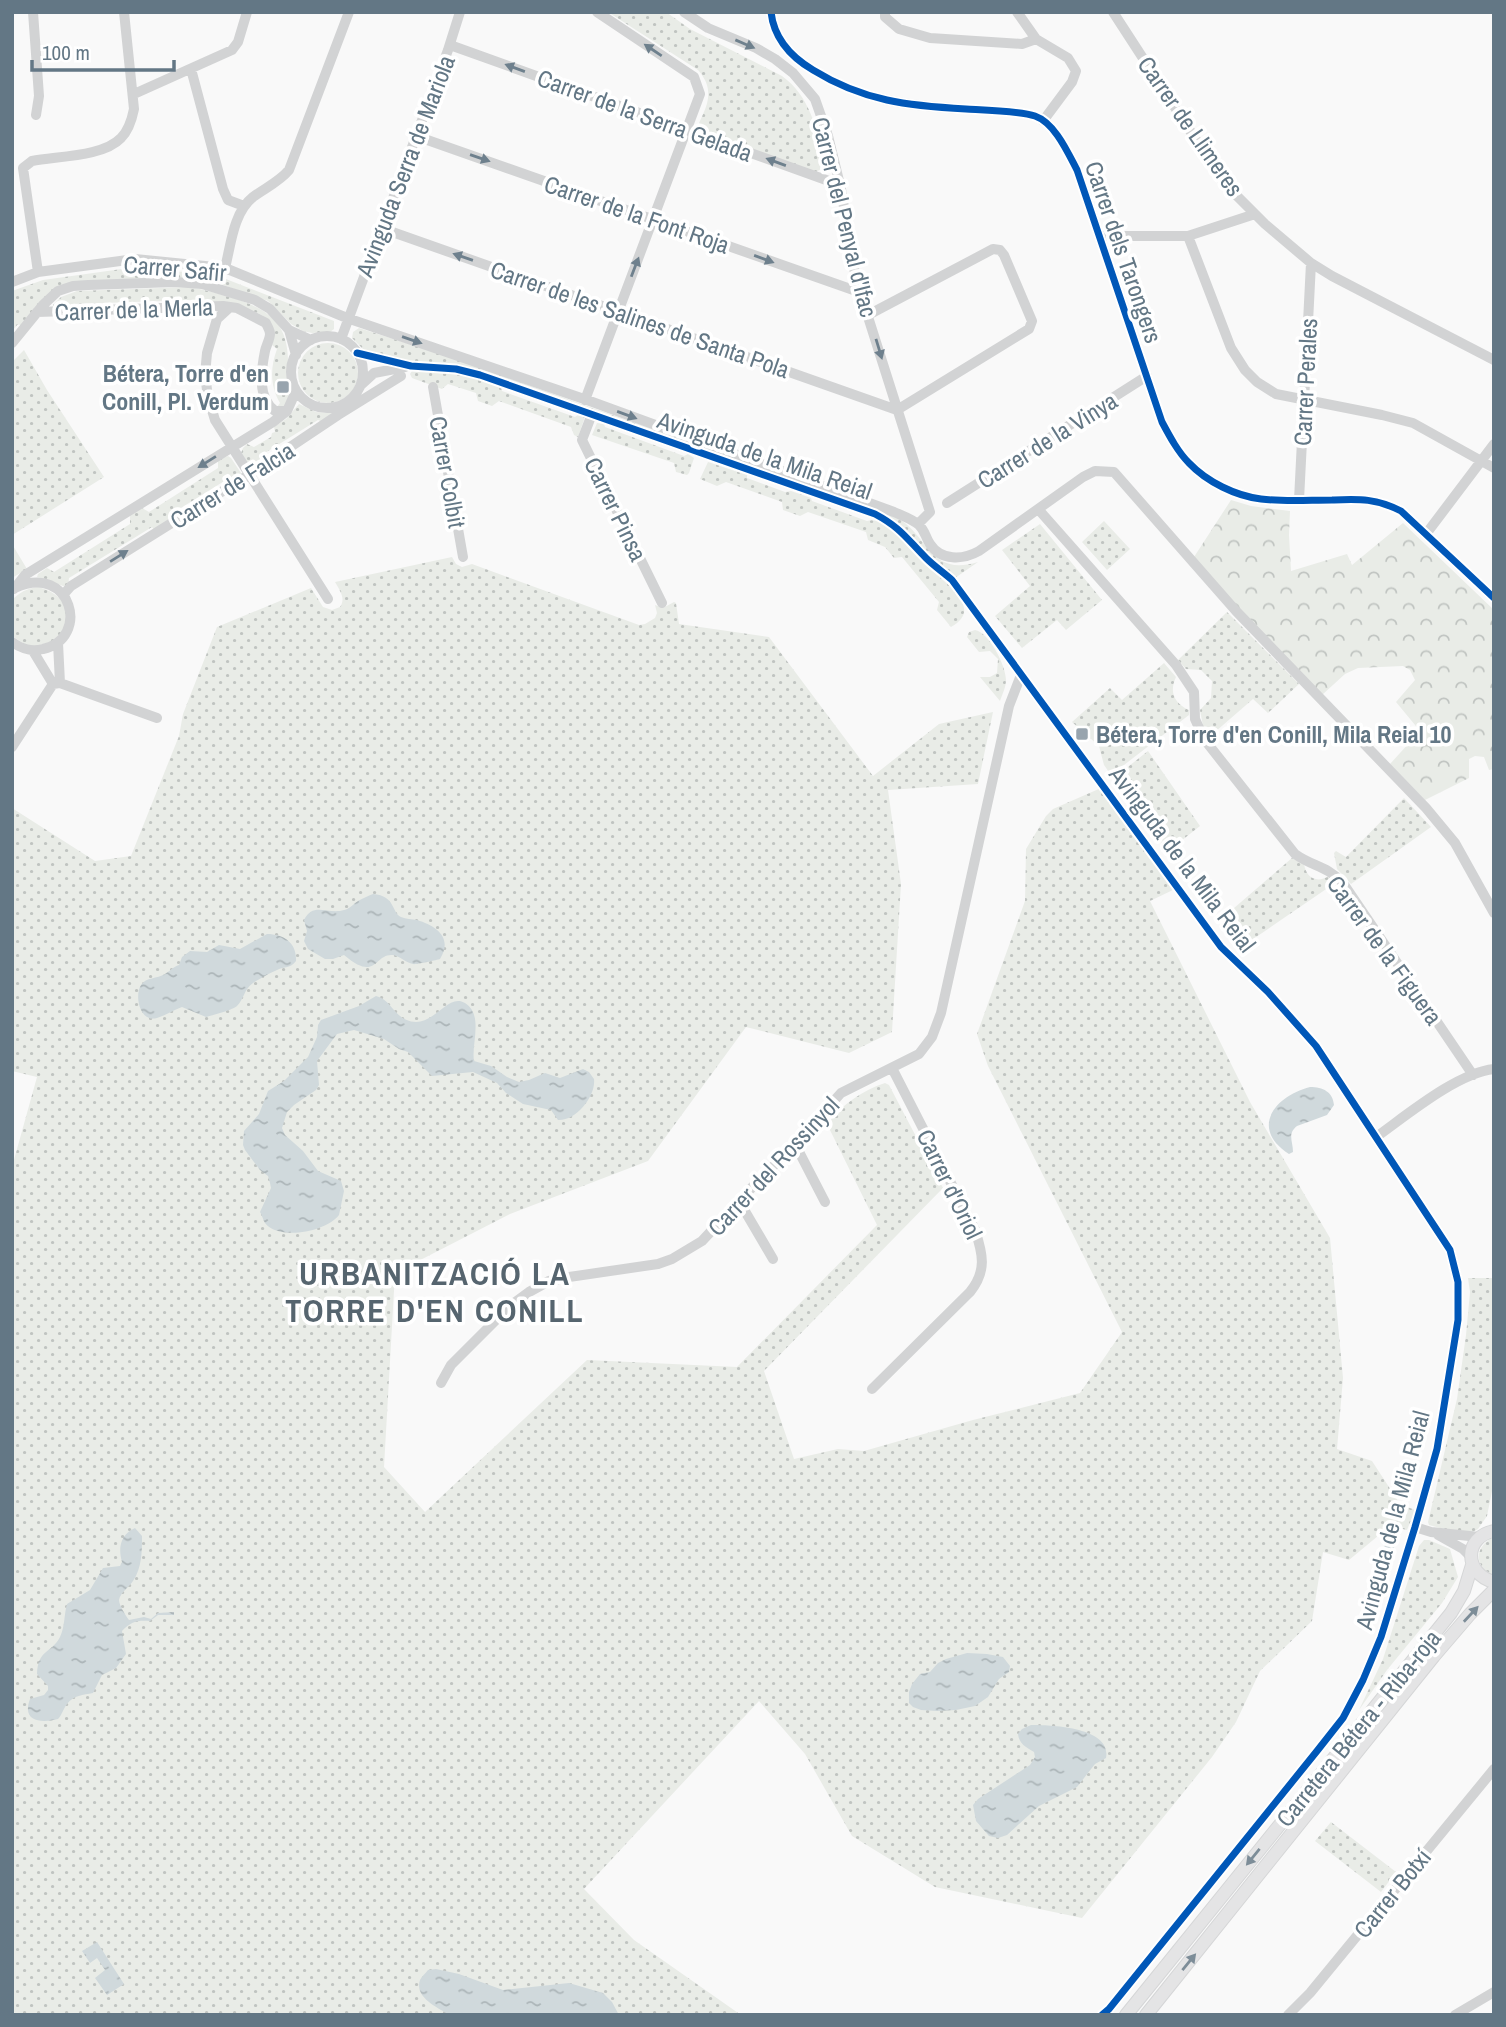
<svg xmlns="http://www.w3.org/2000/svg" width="1506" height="2027" viewBox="0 0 1506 2027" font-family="'Archivo Narrow',sans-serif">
	<defs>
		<pattern id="green-dots" width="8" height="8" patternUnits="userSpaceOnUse" patternTransform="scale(1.75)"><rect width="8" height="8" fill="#e9ece7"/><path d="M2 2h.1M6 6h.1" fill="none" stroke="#c0c4c1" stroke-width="1.8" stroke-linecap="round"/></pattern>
		<pattern id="forest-crowns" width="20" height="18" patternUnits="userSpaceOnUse" patternTransform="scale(1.75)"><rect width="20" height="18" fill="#e9ece7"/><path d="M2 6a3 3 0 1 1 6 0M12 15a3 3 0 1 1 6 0" fill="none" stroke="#c0c4c1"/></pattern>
		<pattern id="water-ripples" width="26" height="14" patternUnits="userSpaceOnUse" patternTransform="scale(1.75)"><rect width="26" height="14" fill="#d0d9dc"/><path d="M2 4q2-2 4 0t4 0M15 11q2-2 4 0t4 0" fill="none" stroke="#acb5b8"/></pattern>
	</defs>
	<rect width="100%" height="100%" fill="#f9f9f9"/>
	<path fill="url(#green-dots)" d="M608 12H666L690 29 782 76C810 96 816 129 826 160V166L816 172 705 132 699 123C709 103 714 88 698 70Z
		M129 268 213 274 334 321V329L330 332 312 333 303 331 291 324 268 301 212 281 189 278 73 283 22 326 18 324 12 331V291L43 280Z
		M188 287C202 289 216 293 230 297 272 310 290 324 288 370 287 384 292 394 285 407H277L280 403C270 386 270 368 277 349L272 345C285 304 224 307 199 306L195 300 71 304 66 311 55 310 53 305 61 297 77 291Z
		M359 328 450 357 885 512C892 515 899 518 905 523 931 545 934 575 978 562L955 578 928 554 905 528 872 510 457 364 411 361 368 354 352 338 353 332Z
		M298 373a30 30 0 1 1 60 0a30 30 0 1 1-60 0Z
		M24 350 47 390 104 477 12 535V362Z
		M412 371 463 375 501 387 502 391 575 417 578 415 585 417 578 437 574 435 571 427 499 401 492 406 478 401 476 393 448 384 442 389 412 378 410 374Z
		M299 404 316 412 332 413 325 423 318 420 260 456V464L256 466 249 465 241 453 243 448 247 444 254 447 271 437 272 433 275 432 274 427 286 419Z
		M597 423 604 424 605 427 684 456 688 454 694 458 689 473 687 475 676 472 674 463 592 435Z
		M228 456 231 458 241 473 240 477 233 483 226 480 168 516 169 524 155 532 152 527 69 578 68 587C63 587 46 579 37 577L38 574 47 568 54 572 130 524V515L142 508 149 512 218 468V460Z
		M708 462 747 475V478L785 492 791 491 811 498 812 501 867 521C876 518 885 525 893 530 904 542 915 555 927 566 942 581 986 608 951 627L937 610 939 602 902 557 894 558 885 547 868 540 866 532 808 512 800 516 783 510 782 502 726 482 717 486 700 479Z
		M1104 521 1130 549 1107 570 1082 542Z
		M1040 524 1102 600 1066 630 1057 620 1022 648 995 616 1030 586 1002 550Z
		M12 544 27 569 12 578Z
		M452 557 456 564 462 567 472 564 639 625 645 624 655 618 657 613 655 605 663 608 674 602 676 603 679 624 769 637 873 776 939 724 993 712 978 784 888 790 901 884 892 1032 849 1053 746 1027 648 1161 510 1214 395 1273 384 1467 425 1512 587 1360 737 1367 877 1225 826 1122C844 1105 862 1090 885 1083L889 1085 943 1188 764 1371 794 1459 838 1449 864 1451 973 1420 1080 1393 1122 1332 988 1066 977 1034 1025 901 1026 849 1046 816 1053 809 1101 788 1126 826 1175 889 1150 901 1250 1102 1330 1238 1343 1378 1337 1449 1372 1461 1400 1504 1415 1510 1407 1530 1390 1526 1349 1560 1323 1552 1312 1621 1260 1671 1236 1722 1212 1757 1082 1918 935 1887 852 1836 805 1754 759 1701 584 1889 634 1940 741 2015H12V1167L37 1077 12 1071V808L95 861 131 856 179 736 183 714 217 627 311 588 323 607 332 610 340 607C346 598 340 591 335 582Z
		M37 587C53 590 72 603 66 622 65 628 61 633 59 639L31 648 12 636V600C20 592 26 589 37 587Z
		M1227 612 1299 684 1268 713 1253 699 1215 732 1211 738 1203 726 1200 710 1211 698 1212 681 1201 670 1186 669 1178 660Z
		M975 630C989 632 1006 666 1006 680 1006 687 1002 695 1000 701L980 677H990L997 673 998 659 990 651 979 652 967 637 969 632Z
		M1164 663 1176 677C1169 692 1174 703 1189 710V715L1111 775 1104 765 1099 746 1072 722 1110 688 1122 700Z
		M1148 751 1200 826 1167 852 1115 777Z
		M1404 798 1431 827 1351 884 1337 869 1334 853 1336 851 1346 857Z
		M1292 858 1304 864C1306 877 1316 884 1329 876L1335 883 1243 946 1219 921Z
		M1468 1278H1494V1481L1487 1516 1478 1529 1473 1532 1462 1534 1429 1525 1428 1522 1457 1399 1466 1335 1470 1292Z
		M1490 1539H1494V1575C1476 1569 1473 1550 1490 1539Z
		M1424 1540H1429L1450 1549 1458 1577 1442 1603 1387 1670 1359 1710 1383 1659 1419 1546Z
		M1331 1822 1396 1872 1381 1892 1315 1841Z"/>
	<path fill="url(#forest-crowns)" d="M1231 500 1251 506 1290 511 1289 535 1291 571 1347 554 1352 565 1403 523 1494 610V769L1489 770 1484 757 1475 756 1469 759V778L1425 800 1390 764 1420 731 1396 702 1415 680 1410 670 1403 666 1358 668 1345 674 1322 695 1259 632 1194 557Z"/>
	<path fill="url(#water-ripples)" d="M373 894C396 896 391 912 401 917 406 919 412 919 417 920 437 926 453 938 440 959 437 960 415 965 413 964 406 963 400 956 393 955 374 953 377 983 344 955L333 959H325L308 949 304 941 307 931 304 920C313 901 328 915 344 910 350 909 353 904 358 901 363 898 368 896 373 894Z
		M267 934C284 934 297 943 296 961 290 969 285 966 277 970 270 973 259 979 253 983 244 989 244 999 237 1006 235 1009 211 1016 206 1017L182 1007C174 1010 166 1015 157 1018 140 1023 134 996 141 985 146 977 157 979 165 974 171 970 173 967 179 965L182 957 190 951 207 952 219 945 240 949Z
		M376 996C393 1000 394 1021 416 1022 436 1022 449 993 465 1003 484 1015 471 1044 474 1061L491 1066 507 1077 519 1082 529 1080 545 1073 560 1078 583 1069 589 1072 594 1079C596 1096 576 1121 558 1120L551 1110 523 1104 506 1093 497 1083 473 1072 432 1076 408 1052 399 1049 384 1039 354 1030 337 1034 317 1061 319 1085 316 1090 294 1105 287 1112 282 1128 285 1135 303 1151 318 1171 341 1181 344 1191 339 1215C326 1232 279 1241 265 1223 263 1220 262 1215 260 1212L271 1188 270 1183 268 1176 260 1170 245 1150 243 1145 244 1131 259 1114 268 1091 284 1081 308 1057 317 1037 318 1025 321 1020 359 1006Z
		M1310 1087C1323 1087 1333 1092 1334 1105L1327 1115 1297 1126C1287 1134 1293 1141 1293 1152L1289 1154C1249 1128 1275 1096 1310 1087Z
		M135 1528 142 1536C142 1551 142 1568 133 1581 129 1587 120 1593 119 1600 119 1605 126 1616 129 1620L144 1617 151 1619 158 1613 174 1612V1615H158L150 1621C139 1620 131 1621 122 1631L126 1654 116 1668 102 1675 93 1693C83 1695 74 1695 67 1704 63 1709 62 1715 58 1719 43 1723 21 1723 30 1699L44 1695 48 1690V1686L37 1674C38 1649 51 1654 60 1637 65 1627 64 1614 67 1604L90 1590 103 1568 120 1566 122 1562C118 1548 120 1535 135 1528Z
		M1389 1531 1398 1534 1393 1551 1391 1550 1390 1552 1384 1548Z
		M967 1653 987 1654 1003 1657 1010 1666 1009 1672 999 1679 988 1697 975 1706 956 1710 937 1711 921 1710 913 1707 909 1703V1692L912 1684 920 1674 930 1672 938 1663 946 1659Z
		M1031 1725C1051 1725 1112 1727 1106 1758L1095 1764 1077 1787 1039 1806 1007 1835 998 1838 989 1836 976 1821 973 1805 978 1799 1030 1765 1035 1757 1034 1752C1026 1747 1019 1744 1018 1734L1022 1729Z
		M97 1942 124 1984 107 1995 95 1978 105 1970 97 1958 90 1963 82 1951Z
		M436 1969 459 1974 503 1990 569 1983 603 1993 612 2002 619 2015H450C439 2008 414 1998 420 1980 422 1976 425 1974 428 1970Z"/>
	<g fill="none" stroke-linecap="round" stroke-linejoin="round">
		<g stroke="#d5d6d7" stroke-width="14">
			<path id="major" d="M1494 1531C1463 1537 1464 1574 1494 1582
				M1126 2015 1451 1613 1464 1591 1472 1565
				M1146 2015 1434 1656 1470 1614 1494 1590"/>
		</g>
		<path stroke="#d2d3d4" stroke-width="10" d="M33 12 39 96 36 115
			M684 12 708 28 756 48 775 59 793 73 815 99 828 136 841 189 857 286 869 320 930 512 918 524
			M771 12C774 39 791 57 813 70 863 101 909 106 966 109 983 110 1020 111 1035 116 1055 123 1068 153 1077 170L1162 422C1170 437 1178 452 1189 463 1207 482 1236 496 1261 499 1284 502 1309 500 1332 500 1359 499 1376 498 1401 511L1494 598
			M885 12V17L899 29 930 38 1022 44 1036 39
			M1017 12 1036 39 1068 58 1076 71 1072 82 1043 121
			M1113 12 1224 183 1265 224 1311 263 1332 276 1494 360
			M450 45 840 185
			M191 69 223 189 228 200 244 206
			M134 94 232 50 238 42 247 12
			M416 136 859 292
			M381 228 897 410 1029 329 1032 321 1004 255 1000 250 993 249 868 315
			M1099 236H1188L1255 214
			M1188 236 1231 348 1245 370 1257 382 1276 394 1382 415 1413 423 1494 468
			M225 268C231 245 233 213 253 197 265 188 279 182 289 170L349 12
			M38 272 23 168 32 161C57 156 103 157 121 138 129 130 132 119 134 109L124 12
			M12 282 38 272 135 259 225 268 347 318 587 400 894 512C903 516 912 519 919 525 926 532 925 537 930 544 941 561 963 560 979 551L1083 477 1095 471 1114 472 1236 611 1426 808 1455 843 1494 913
			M230 307 217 319 207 353 205 375 208 397 215 420 328 599
			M37 312 223 306 237 308 266 323C267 326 270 330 270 334 270 339 266 346 265 351 261 371 257 397 275 411H286
			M291 372a36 36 0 1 1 72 0a36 36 0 1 1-72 0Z
			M341 339 448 50 460 12
			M12 343 43 305 58 291 73 286 88 285 175 282 202 284 255 300 270 309 289 330
			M357 353 411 366 456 369 480 375 875 514C901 528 906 538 926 558 934 566 943 572 952 580L1221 947 1268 992 1316 1046 1450 1250 1458 1282V1320L1437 1449 1415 1527 1381 1637 1363 1680 1343 1718 1317 1751 1109 2009 1102 2015
			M296 355 289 330 311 340
			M362 384 374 373 405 367
			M433 387 463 557
			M585 400 700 94 694 77 597 12
			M592 414 582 440 662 603
			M1299 500 1311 263
			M947 503 1147 376
			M1038 509 1176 665 1194 692 1195 719 1204 739 1295 854C1313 867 1326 865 1343 883L1473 1075
			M1426 534 1494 444
			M14 589 25 575 273 422 287 411 296 391
			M63 595 71 586 250 474 338 415 401 376
			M12 642C22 649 31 652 43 649 91 639 72 562 15 588
			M33 651 53 684 60 683 58 643
			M60 683 157 718
			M12 747 53 684
			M1376 1137C1407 1115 1457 1073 1494 1069
			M795 1144 825 1202
			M739 1201 773 1259
			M441 1383 451 1365 510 1306 529 1292 549 1281 569 1277 658 1264 672 1259 702 1241 757 1182 792 1148 841 1093 919 1054 932 1037 941 1013 1009 706 1021 675
			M872 1389 970 1292C987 1271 983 1254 975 1230L892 1068
			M1415 1527 1431 1532 1479 1537
			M1438 1535 1463 1549 1471 1557
			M1288 2015 1310 1993 1494 1769
			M1455 2015 1494 1992"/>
		<use href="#major" stroke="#e4e4e5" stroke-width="12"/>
		<g stroke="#fff" stroke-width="11">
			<path id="cycleway" d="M771 12C774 39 791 57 813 70 863 101 909 106 966 109 983 110 1020 111 1035 116 1055 123 1068 153 1077 170L1162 422C1170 437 1178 452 1189 463 1207 482 1236 496 1261 499 1284 502 1309 500 1332 500 1359 499 1376 498 1401 511L1494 598
				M357 353 411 366 456 369 480 375 875 514C901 528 906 538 926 558 934 566 943 572 952 580L1221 947 1268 992 1316 1046 1450 1250 1458 1282V1320L1437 1449 1415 1527 1381 1637 1363 1680 1343 1718 1317 1751 1109 2009 1102 2015"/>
		</g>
		<use href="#cycleway" stroke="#0057b8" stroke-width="7"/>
	</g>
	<defs><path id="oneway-solid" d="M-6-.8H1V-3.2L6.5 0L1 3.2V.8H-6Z" transform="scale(1.75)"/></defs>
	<g fill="#6e808d">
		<use href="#oneway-solid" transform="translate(745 44) rotate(23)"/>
		<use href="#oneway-solid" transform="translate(653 50) rotate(-146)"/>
		<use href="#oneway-solid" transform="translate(515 68) rotate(-160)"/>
		<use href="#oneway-solid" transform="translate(480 158) rotate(19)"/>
		<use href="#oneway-solid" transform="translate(776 162) rotate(-160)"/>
		<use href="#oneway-solid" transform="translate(463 257) rotate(-161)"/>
		<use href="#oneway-solid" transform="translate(764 259) rotate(20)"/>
		<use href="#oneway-solid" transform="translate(635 267) rotate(-69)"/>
		<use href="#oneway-solid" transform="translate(412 340) rotate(19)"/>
		<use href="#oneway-solid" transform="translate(879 349) rotate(73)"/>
		<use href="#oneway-solid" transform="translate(627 415) rotate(20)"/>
		<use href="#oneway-solid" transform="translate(207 462) rotate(148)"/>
		<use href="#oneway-solid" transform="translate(119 556) rotate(-32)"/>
	</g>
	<g fill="#7d8d98">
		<use href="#oneway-solid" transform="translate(1471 1614) rotate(-47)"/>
		<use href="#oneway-solid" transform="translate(1253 1857) rotate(129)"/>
		<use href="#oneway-solid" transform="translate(1189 1962) rotate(-51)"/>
	</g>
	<g fill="#98a4ae" stroke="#fff" stroke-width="2.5">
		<rect x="276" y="380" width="14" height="14" rx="3.5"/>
		<rect x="1075" y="727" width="14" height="14" rx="3.5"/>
	</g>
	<g text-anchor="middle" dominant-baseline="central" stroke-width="7" stroke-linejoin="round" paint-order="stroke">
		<g font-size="24" fill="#637785" stroke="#fff">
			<text transform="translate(645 115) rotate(20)">Carrer de la Serra Gelada</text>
			<text transform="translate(1191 126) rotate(55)">Carrer de Llimeres</text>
			<text transform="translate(405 166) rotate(-69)">Avinguda Serra de Mariola</text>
			<text transform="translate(637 214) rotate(19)">Carrer de la Font Roja</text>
			<text transform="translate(845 217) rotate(76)">Carrer del Penyal d'Ifac</text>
			<text transform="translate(1124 252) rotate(71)">Carrer dels Tarongers</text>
			<text transform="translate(175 268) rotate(5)">Carrer Safir</text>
			<text transform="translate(134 309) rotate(-2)">Carrer de la Merla</text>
			<text transform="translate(640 319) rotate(19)">Carrer de les Salines de Santa Pola</text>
			<text transform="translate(1305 382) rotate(-87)">Carrer Perales</text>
			<text transform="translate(1047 440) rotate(-32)">Carrer de la Vinya</text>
			<text transform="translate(765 455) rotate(19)">Avinguda de la Mila Reial</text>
			<text transform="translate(448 472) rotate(80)">Carrer Colbit</text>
			<text transform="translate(232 485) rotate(-32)">Carrer de Falcia</text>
			<text transform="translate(616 509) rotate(64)">Carrer Pinsa</text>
			<text transform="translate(1183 859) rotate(53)">Avinguda de la Mila Reial</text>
			<text transform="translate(1385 950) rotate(54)">Carrer de la Figuera</text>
			<text transform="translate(773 1166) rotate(-47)">Carrer del Rossinyol</text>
			<text transform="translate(950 1184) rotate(64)">Carrer d'Oriol</text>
			<text transform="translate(1392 1520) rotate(-75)">Avinguda de la Mila Reial</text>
			<text transform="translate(1358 1728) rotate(-51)">Carretera Bétera - Riba-roja</text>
			<text transform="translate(1392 1893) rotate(-51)">Carrer Botxí</text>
		</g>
		<g font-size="24" font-weight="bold" fill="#637785" stroke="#fff" text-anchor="end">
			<text x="269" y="373">Bétera, Torre d'en<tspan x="269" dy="28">Conill, Pl. Verdum</tspan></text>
			<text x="1096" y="734" text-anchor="start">Bétera, Torre d'en Conill, Mila Reial 10</text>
		</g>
		<g font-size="32" font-weight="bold" letter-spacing="2" fill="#56656f" stroke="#fff">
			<text x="435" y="1273">URBANITZACIÓ LA<tspan x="435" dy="37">TORRE D'EN CONILL</tspan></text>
		</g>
	</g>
	<rect width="1506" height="2027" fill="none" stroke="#637785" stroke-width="28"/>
	<path d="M32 60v10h142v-10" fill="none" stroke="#637785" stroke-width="3.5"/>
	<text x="42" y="60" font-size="21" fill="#637785" stroke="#ffffff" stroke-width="5" paint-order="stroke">100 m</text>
</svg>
